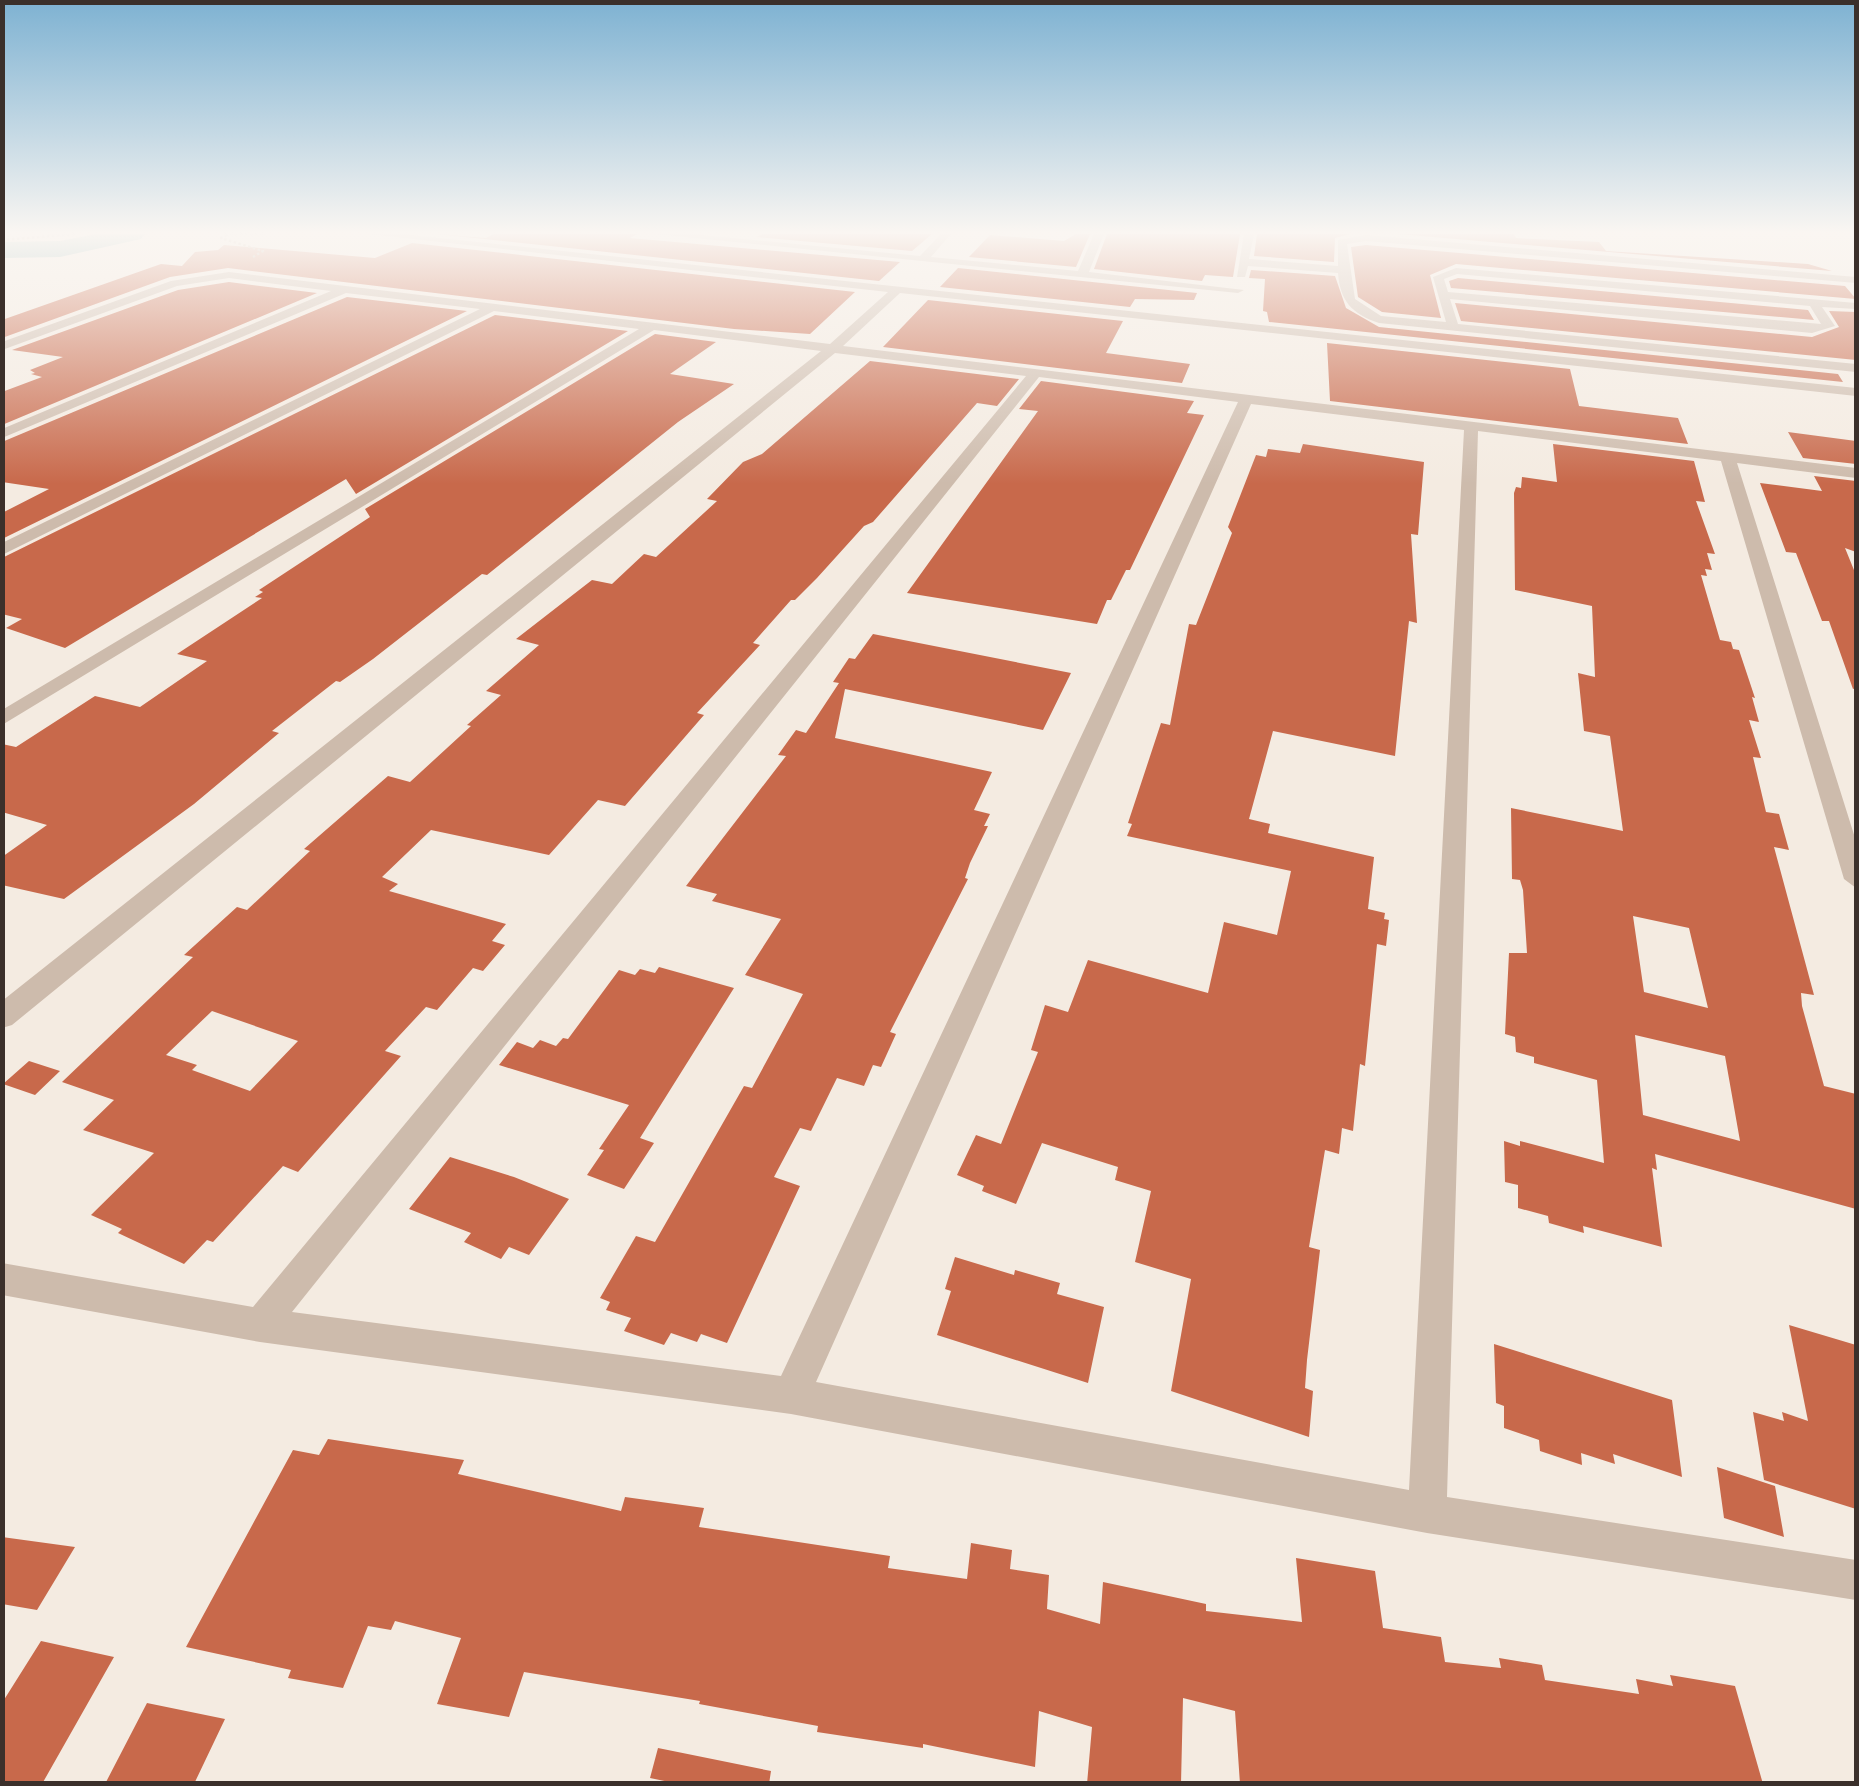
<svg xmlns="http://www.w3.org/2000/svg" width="1859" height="1786" viewBox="0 0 1859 1786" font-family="'Titillium Web',sans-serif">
	<rect width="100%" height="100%" fill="#f4ebe1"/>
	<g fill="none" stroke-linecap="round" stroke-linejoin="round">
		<path fill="#7fb0b2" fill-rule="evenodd" d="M96 234H145L141 239 60 257 2 258V242L60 241Z"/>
	</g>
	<path fill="#c8694b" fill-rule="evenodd" d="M437 234 486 238 493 234H637L630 238 900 262 879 281Z
		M762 234H932L912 251 757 237Z
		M1076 234H1090L1076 267 969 257 990 235 1064 241Z
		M1107 234H1240L1233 277 1205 275 1202 281 1094 269Z
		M1257 234H1350L1335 238 1334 262 1254 256Z
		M1398 234H1514L1516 238 1599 242 1606 251 1808 264 1832 271Z
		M412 243 855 292 810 334 734 329 228 268 170 277 2 338V320L161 264 182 266 195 252 218 250 224 245 375 258Z
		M1366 245 1845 286 1856 299 1456 264 1430 275 1441 318 1382 312 1358 297 1351 247Z
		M958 268 1197 293 1194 300 1135 299 1130 307 940 287Z
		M1251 270 1335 276 1346 308 1379 327 1838 374 1843 382 1269 322 1267 312 1263 311 1265 279 1249 278Z
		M1458 278 1808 310 1814 320 1451 288 1449 281Z
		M229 282 317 293 2 425V392L42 377 31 374 35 373 30 370 63 357 12 350 178 290Z
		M347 297 467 311 2 539V513L49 489 2 482V442Z
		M928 300 1123 321 1106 353 1190 364 1182 383 883 347Z
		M1455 303 1812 337 1839 327 1829 311 1856 312V360L1461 321Z
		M495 315 628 331 356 494 346 479 65 648 6 628 22 619 2 614V558Z
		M655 334 716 342 670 374 734 384 678 422 487 575 482 574 373 659 340 682 336 681 272 731 279 733 194 804 64 899 2 885V857L47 825 2 812V744L16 747 95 696 140 707 207 661 177 654 262 598 255 597 263 592 259 590 370 517 365 509Z
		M1327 343 1570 369 1579 406 1678 418 1688 444 1330 401Z
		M870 361 1019 379 997 406 977 403 873 522 864 526 817 578 795 600H791L753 643 760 645 697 713 704 715 625 806 598 800 549 855 431 830 382 877 398 884 389 891 506 924 492 941 505 945 483 971 473 968 437 1010 426 1007 385 1051 401 1056 298 1172 283 1166 213 1242 207 1240 184 1264 118 1233 122 1229 91 1215 154 1153 83 1130 114 1100 62 1082 193 957 184 955 237 907 247 910 310 851 304 849 388 776 410 782 471 726 467 725 501 695 486 691 539 645 516 639 592 580 612 584 644 554 656 557 717 501 707 499 743 462 762 454ZM212 1011 298 1041 250 1091 192 1070 197 1065 166 1055Z
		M1041 381 1194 401 1187 413 1204 415 1130 570H1126L1111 600H1107L1097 624 907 593 1038 411 1019 409Z
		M1788 432 1856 441V464L1803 458Z
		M1303 444 1424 462 1418 535 1411 534 1417 623 1409 621 1395 756 1273 731 1249 819 1270 824 1268 833 1374 857 1368 909 1385 913 1384 919 1389 920 1386 946 1377 944 1365 1066 1360 1064 1353 1131 1342 1128 1339 1154 1325 1150 1309 1247 1320 1250 1307 1360 1305 1388 1313 1391 1309 1437 1171 1391 1191 1279 1135 1262 1151 1191 1115 1180 1118 1167 1042 1143 1016 1204 982 1191 984 1186 957 1175 976 1135 1001 1144 1038 1052 1031 1050 1045 1005 1068 1012 1088 960 1208 993 1224 922 1277 935 1291 871 1127 836 1132 824 1128 823 1161 723 1170 725 1189 624 1196 625 1232 533 1228 527 1256 455 1266 457 1268 449 1300 453Z
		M1553 444 1694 461 1705 502 1696 501 1715 554 1707 553 1712 570 1705 569 1707 576 1701 575 1720 640 1731 642 1733 649 1739 650 1755 698 1752 697 1759 722 1749 720 1761 758 1753 757 1766 812 1779 814 1789 850 1774 847 1814 995 1801 993 1802 1006 1824 1086 1856 1094V1209L1655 1154 1657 1170 1652 1168 1662 1247 1583 1226 1584 1233 1549 1223 1548 1216 1518 1208V1185L1505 1182 1504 1141 1520 1146V1141L1604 1163 1597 1080 1534 1063V1057L1516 1052 1515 1037 1505 1034 1509 953H1527L1523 890 1520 880 1512 879 1511 808 1623 831 1610 736 1584 731 1578 673 1595 677 1592 606 1515 590 1514 493 1516 487 1521 488 1522 477 1557 482ZM1633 916 1689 928 1708 1008 1644 992ZM1635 1035 1725 1056 1740 1141 1643 1115Z
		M1814 476 1856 481V552L1845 548 1856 575V688L1853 689 1829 621H1822L1796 553 1786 552 1760 483 1822 491Z
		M873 634 1071 673 1043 730 845 689 835 738 992 772 974 810 990 814 984 826H988L970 863 965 878 968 879 890 1032 896 1034 881 1067 873 1065 864 1086 837 1078 811 1131 800 1128 774 1177 800 1186 727 1343 701 1334 697 1342 671 1333 664 1345 624 1331 631 1318 606 1310 610 1302 600 1298 636 1236 655 1242 744 1086 752 1088 803 994 745 975 781 919 712 901 717 894 686 886 786 756 778 755 796 730 806 733 839 683 833 682 849 658 855 659Z
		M659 967 734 988 640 1138 654 1143 624 1189 587 1175 604 1150 599 1149 629 1105 499 1065 517 1042 533 1048 540 1040 556 1046 563 1038 568 1039 619 970 635 975 640 969 655 973Z
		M29 1061 60 1071 35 1095 3 1084Z
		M450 1157 514 1177 569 1199 529 1255 509 1247 501 1259 464 1242 471 1233 409 1209Z
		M955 1257 1014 1275 1015 1270 1060 1283 1057 1294 1104 1307 1088 1383 937 1335 951 1291 945 1289Z
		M1789 1325 1856 1345V1509L1764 1480 1753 1412 1784 1421 1782 1412 1808 1421Z
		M1494 1344 1672 1400 1682 1477 1613 1454 1615 1464 1581 1453 1582 1465 1540 1451 1539 1440 1504 1428V1406L1496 1403Z
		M328 1439 464 1460 458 1474 621 1511 625 1497 704 1508 699 1527 890 1556 888 1568 967 1579 971 1543 1012 1550 1010 1569 1049 1575 1047 1609 1100 1624 1103 1582 1206 1604V1611L1302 1622 1296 1558 1375 1571 1383 1628 1441 1637 1445 1662 1501 1668 1499 1658 1542 1665 1545 1680 1639 1694 1636 1679 1673 1686 1670 1675 1735 1686 1763 1784H1240L1235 1711 1183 1698 1181 1784H1087L1092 1727 1039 1711 1035 1767 923 1744V1748L817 1732 818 1726 699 1704 700 1701 524 1672 509 1717 437 1704 461 1638 395 1621 391 1630 368 1626 343 1688 288 1678 291 1670 186 1647 293 1450 319 1455Z
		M1717 1467 1775 1486 1784 1537 1724 1518Z
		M2 1537 75 1547 37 1610 2 1604Z
		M41 1641 114 1657 42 1784H2V1703Z
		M147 1703 225 1719 194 1784H105Z
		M658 1748 771 1771 769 1784H679L650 1778Z"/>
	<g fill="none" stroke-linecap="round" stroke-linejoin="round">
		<path stroke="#b9a596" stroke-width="2.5" stroke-dasharray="2.5 2.5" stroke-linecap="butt" d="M225 234H264
			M227 235 221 238 263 251 253 257
			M2 240 75 234"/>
		<path fill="#cdbbac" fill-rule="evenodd" d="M369 234H402L1856 388V396L900 293 843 346 1856 468V478L1737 463 1856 841V888L1844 879 1721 461 1478 431 1447 1497 1856 1560V1600L1427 1533 791 1414 260 1342 2 1295V1263L253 1307 1026 376 835 353 12 1025 2 1028V1001L821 351 654 330 2 725V710L639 329 494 311 2 555V543L480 309 346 293 2 438V429L331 291 229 278 177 286 2 350V342L171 281 229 272 830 344 888 292ZM1039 377 1238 402 781 1376 292 1312ZM1251 404 1464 430 1409 1490 816 1382Z
			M656 234H692L920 256 941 234H951L931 257 1078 271 1094 234H1104L1089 272 1244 290 1238 293Z
			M1244 234H1254L1249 259 1338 266V240L1366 235 1856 277V283L1366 241 1347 244 1355 299 1381 316 1446 322 1433 277 1456 268 1856 303V309L1822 307 1835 326 1812 333 1450 299 1458 324 1856 364V372L1379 323C1352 314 1340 301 1338 273L1248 266 1245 277H1237ZM1457 274 1810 306 1821 324 1448 292 1444 279Z"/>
	</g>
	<linearGradient id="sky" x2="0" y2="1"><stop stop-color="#7eb2d2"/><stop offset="0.48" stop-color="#faf6f2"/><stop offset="1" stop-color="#faf6f2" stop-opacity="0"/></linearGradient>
	<rect width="1859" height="484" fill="url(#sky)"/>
	<rect width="1859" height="1786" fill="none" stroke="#3b302b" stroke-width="10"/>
</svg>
